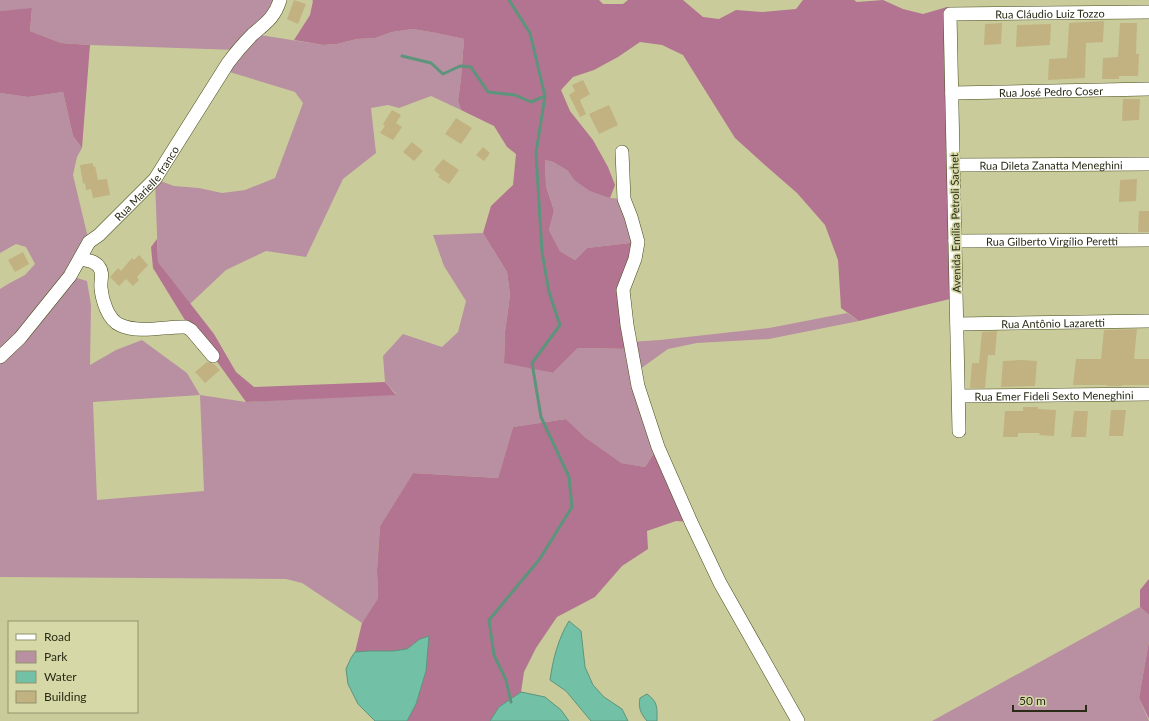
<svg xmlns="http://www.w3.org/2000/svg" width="1149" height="721" viewBox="0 0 1149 721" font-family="Lato,sans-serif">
	<rect width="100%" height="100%" fill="#c9cc9a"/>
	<path fill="#b990a2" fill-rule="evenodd" d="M0 0H280L254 34 323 45 337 44 357 39 375 38 392 32 413 29 436 33 464 39 461 78 458 101 461 110 431 96 399 108 388 105 371 108 376 153 343 179 306 257 266 251 226 270 190 304 158 262 155 179 174 186 199 188 222 193 245 190 275 178 303 103 295 92 223 70 237 50 90 45 61 43 30 31 32 9 0 11Z
		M63 92 73 136 82 148 77 157 73 175 89 242 70 276 87 281 91 305 90 365 116 350 142 340 187 373 200 395 246 402 396 394 385 382 383 356 403 334 442 347 458 332 466 301 444 266 433 235 483 233 507 272 510 295 505 332 504 362 553 373 578 348 631 349 630 342 660 340 769 328 847 313 859 321 769 339 697 343 668 349 636 372 658 447 645 467 620 463 586 438 566 419 513 427 498 478 413 473 380 526 377 570 378 598 362 623 302 583 286 579 0 577V289L8 284 25 275 35 264 26 247 16 244 0 253V93L28 97ZM200 395 204 491 97 500 93 402Z
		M545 160 553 162 568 171 574 180 610 198 624 199 638 242 587 248 575 260 560 251 549 230 554 211 546 186Z
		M1140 607 1149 615V641L1139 698 1149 721H932Z"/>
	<path fill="#b37491" d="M312 0H599L603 4H623L628 0H683L703 17 719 19 736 10 762 12 796 9 803 0H854L857 2 883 0 903 9 923 14 947 7 954 298 859 321 841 308 838 260 825 225 797 193 766 166 735 138 683 55 662 45 640 42 618 57 605 64 594 70 573 77 561 90 570 111 593 140 608 167 615 185 610 198 590 191 574 180 568 171 553 162 545 160 546 186 554 211 549 230 560 251 575 260 587 248 638 242 623 290 631 349 578 348 553 373 504 363 505 332 510 295 507 272 483 233 491 206 513 185 516 154 507 147 494 126 461 110 458 101 461 78 464 39 436 33 413 29 392 32 375 38 357 39 337 44 323 45 294 40 310 15 313 1Z
		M32 8 30 31 61 43 90 45 82 148 73 136 63 92 28 97 0 93V11Z
		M157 239 158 262 214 334 236 372 254 387 385 382 396 395 246 402 213 356 191 330 153 268 151 247Z
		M566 419 586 438 621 463 645 467 658 447 691 522 676 521 647 531 648 549 622 566 595 597 557 617 536 648 524 672 521 692 499 707 490 721H407L416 704 426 671 420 639 407 649 393 651H370L355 652 362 623 378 598 377 570 380 526 413 473 498 478 513 427Z
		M1149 579V615L1140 607V590Z
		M1149 641V719L1139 698Z"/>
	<path fill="#72c1a7" stroke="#5c947c" d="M569 621 581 631 585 667 593 685 604 697 622 709 628 721H591L566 691 550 680C553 659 558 639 569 621Z
		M429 636 426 671 416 704 407 721H375L358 704 348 684 346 669 351 658 355 652 370 651H393L407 649 420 639Z
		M521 692 545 697 561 710 569 721H490L499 707Z
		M647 694C658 702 657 707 657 721H647C641 714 638 708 640 698Z"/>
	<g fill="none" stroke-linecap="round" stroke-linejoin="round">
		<path stroke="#5c947c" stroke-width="3" d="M509 0 530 33 545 96 536 153 542 252 549 292 560 325 532 363 541 417 569 477 572 507 539 560 489 620 494 655 506 680 511 702
			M402 56 431 63 443 74 460 66 471 67 488 92 515 95 531 102 545 96"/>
	</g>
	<path fill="#c2b181" d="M294 0 306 4 298 24 287 19Z
		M1104 21 1103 42 1086 43 1085 78 1048 80 1049 59 1067 58 1069 23Z
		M1002 23 1001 44 984 45 985 24Z
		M1120 23H1137L1136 54H1139L1138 76H1119V79H1102L1103 58 1118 57Z
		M1051 24 1050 45 1016 47 1017 25Z
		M583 80 590 94 580 100 586 114 580 117 569 95 575 91 572 85Z
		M1123 99H1140L1139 120 1122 121Z
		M609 105 618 125 599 134 589 114Z
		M392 110 401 115 396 123 402 127 393 140 380 133 385 126 383 124Z
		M456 118 472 128 461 144 445 134Z
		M412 142 423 151 414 161 403 152Z
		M483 147 490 153 484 161 476 155Z
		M443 159 459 170 449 184 438 177 440 175 434 170Z
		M93 163V167L95 166 98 180 107 179 110 195 93 198 91 189 86 190 85 183 83 184 80 165Z
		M1137 179 1136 201 1119 202 1120 180Z
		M1139 211H1149V232H1138Z
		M23 252 29 264 15 272 8 260Z
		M139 255 148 265 137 277 139 280 133 286 126 279 119 286 110 277 118 268 121 271 132 258 134 260Z
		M1137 329 1134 359H1149V385H1122V386H1107V385H1073L1076 359H1101L1104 330Z
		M997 331 995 355H988L985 388H970L972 363H979L982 332Z
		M1022 360 1037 361 1035 386 1001 387 1003 361Z
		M207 362 214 364 220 370 205 383 195 372Z
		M1023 407H1038V409L1056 410 1054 436 1039 435 1040 433H1018V437H1003L1005 411H1023Z
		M1111 410H1126L1123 436H1109Z
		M1074 411H1088L1086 437H1071Z"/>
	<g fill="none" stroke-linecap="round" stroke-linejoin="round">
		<g stroke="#494b1c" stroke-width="14">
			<g id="minor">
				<path id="s1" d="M952 93 1149 89"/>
				<path d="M622 152 624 199 631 217 638 242 635 259 623 290 627 325 638 386 658 447 691 522 720 583 798 721"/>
				<path id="s2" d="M954 165 1149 164"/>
				<path id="s3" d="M955 241 1149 240"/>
				<path d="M80 259C87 260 95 261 99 267 104 273 100 281 101 288 102 300 108 320 120 325 140 334 165 326 186 327L191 330 213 356"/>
				<path id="s4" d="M957 324 1149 321"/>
				<path id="s5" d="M0 357 20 338 70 276 89 242 99 235 155 179 228 63C236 52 244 43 253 34 266 23 275 17 280 0"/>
				<path id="s6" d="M959 396 1149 394"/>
				<path id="s7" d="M959 431 950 14 1149 12"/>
			</g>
		</g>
		<use href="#minor" stroke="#fff" stroke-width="13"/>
	</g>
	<g text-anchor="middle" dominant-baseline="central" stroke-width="3.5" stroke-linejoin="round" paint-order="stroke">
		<g font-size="11" fill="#2a2b17" stroke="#d6d9a7">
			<text stroke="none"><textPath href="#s7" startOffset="517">Rua Cláudio Luiz Tozzo</textPath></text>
			<text stroke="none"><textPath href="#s1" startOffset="99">Rua José Pedro Coser</textPath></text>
			<text stroke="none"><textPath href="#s2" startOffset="97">Rua Dileta Zanatta Meneghini</textPath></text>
			<text stroke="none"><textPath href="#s5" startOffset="229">Rua Marielle franco</textPath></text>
			<text transform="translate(955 223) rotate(-91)">Avenida Emília Petroli Sachet</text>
			<text stroke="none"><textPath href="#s3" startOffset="97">Rua Gilberto Virgílio Peretti</textPath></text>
			<text stroke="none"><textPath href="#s4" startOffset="96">Rua Antônio Lazaretti</textPath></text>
			<text stroke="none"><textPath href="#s6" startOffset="95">Rua Emer Fideli Sexto Meneghini</textPath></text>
		</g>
	</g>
	<rect x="8" y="621" width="130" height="92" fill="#d6d9a7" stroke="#91936d"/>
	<rect x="16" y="634" width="20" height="6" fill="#ffffff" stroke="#91936d"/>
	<text x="44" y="641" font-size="12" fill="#2a2b17">Road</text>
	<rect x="16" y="651" width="20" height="12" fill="#b990a2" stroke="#91936d"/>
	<text x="44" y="661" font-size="12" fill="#2a2b17">Park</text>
	<rect x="16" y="671" width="20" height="12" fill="#72c1a7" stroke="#91936d"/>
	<text x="44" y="681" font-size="12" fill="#2a2b17">Water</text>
	<rect x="16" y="691" width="20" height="12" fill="#c2b181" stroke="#91936d"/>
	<text x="44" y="701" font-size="12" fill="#2a2b17">Building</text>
	<path d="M1013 705v6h73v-6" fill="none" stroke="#2a2b17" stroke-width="2"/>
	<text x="1019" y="705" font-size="12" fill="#2a2b17" stroke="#d6d9a7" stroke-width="3" paint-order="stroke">50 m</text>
</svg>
